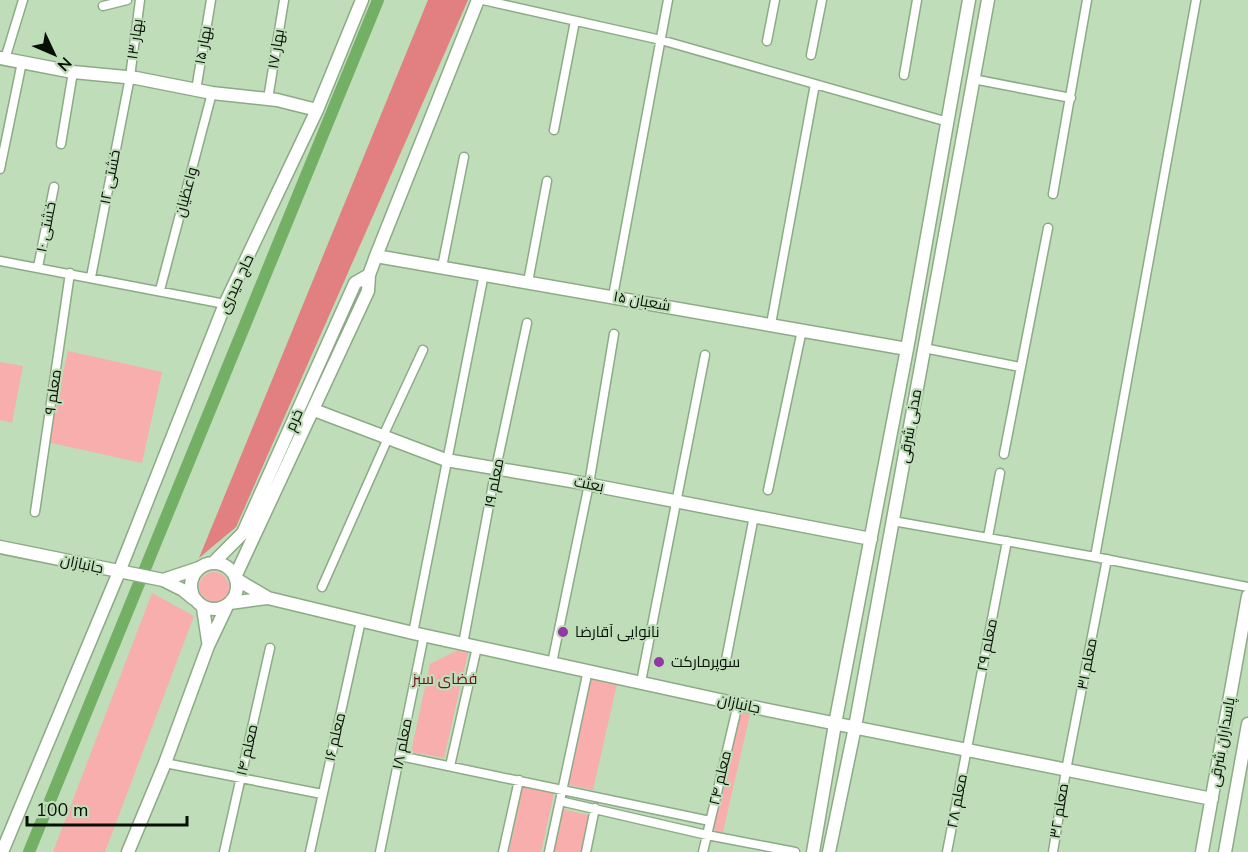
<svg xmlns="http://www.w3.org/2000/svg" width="1248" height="852" viewBox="0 0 1248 852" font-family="'Nunito Sans',Cairo,sans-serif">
	<rect width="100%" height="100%" fill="#beddb8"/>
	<path fill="#f8aeac" d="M68 351 162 372 142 463 47 442Z
		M0 362 23 366 12 423 0 420Z
		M199 587a15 15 0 1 1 30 0a15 15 0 1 1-30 0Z
		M152 593 194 616 105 852H53Z
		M458 650 468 653 444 758 411 752 430 664Z
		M590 678 617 684 593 790 565 784Z
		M739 711 750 714 723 832 713 830Z
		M523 786 554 793 541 852H509Z
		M561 809 589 815 581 852H552Z"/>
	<path fill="#e27f80" d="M428 0H468L236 527 199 558Z"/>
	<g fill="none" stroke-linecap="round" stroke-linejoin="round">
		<path stroke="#73b066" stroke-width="12" d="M29 852 378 0"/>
		<g stroke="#8daa87" stroke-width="11">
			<path id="street" d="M483 0 661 40 948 122
				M103 6 127 0
				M767 41 775 0
				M811 55 822 0
				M5 59 23 0
				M904 75 917 0
				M973 79 1071 98
				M196 90 211 0
				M268 99 284 0
				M554 130 575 21
				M61 144 73 72
				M0 169 22 62
				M1053 194 1087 0
				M0 261 225 304
				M38 267 54 187
				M442 267 464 157
				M91 277 130 77 140 0
				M528 282 547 181
				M160 290 212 93
				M613 296 668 0
				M771 324 815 84
				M924 348 1020 367
				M383 436 423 350
				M1004 454 1048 228
				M768 490 802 330
				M35 512 70 273
				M893 521 1095 557 1248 587
				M988 537 1000 473
				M1095 557 1196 0
				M322 587 388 438
				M413 633 484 274
				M463 644 496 468 527 323
				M552 663 589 484 614 334
				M725 665 754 516
				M641 682 705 355
				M400 756 710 821
				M165 763 322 794
				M450 766 477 647
				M560 801 707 835 795 852
				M224 852 270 648
				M310 852 361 621
				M380 852 424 635
				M503 852 519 780
				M549 852 588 670
				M586 852 595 808
				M703 852 738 704
				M947 852 1007 541
				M1053 852 1066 770 1107 559"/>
		</g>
		<g stroke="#8daa87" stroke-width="15">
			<path id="secondary" d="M0 58 73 72 136 78 212 93 277 100 317 110
				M376 256 907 349
				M314 410 446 460 571 481 871 539
				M0 547 163 580 183 590 194 599
				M191 586a23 23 0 1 1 46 0a23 23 0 1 1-46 0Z
				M213 563 243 533 355 283 369 275
				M235 577 368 291 369 275 376 256 478 0
				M236 579 268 598 413 633 738 704 1212 799
				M163 580 199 568
				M230 603 267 598
				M203 608 208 641
				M2 852 119 572 225 304 317 110 362 0
				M128 852 165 763 208 646 227 606
				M813 852 835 724 907 349 969 0
				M829 852 855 727 988 0
				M1202 852 1248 596
				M1225 852 1248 724"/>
		</g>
		<use href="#street" stroke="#fff" stroke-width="8"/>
		<use href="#secondary" stroke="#fff" stroke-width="12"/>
	</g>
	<g fill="#9239a4" stroke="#beddb8" stroke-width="2">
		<circle cx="563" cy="632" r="6"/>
		<circle cx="659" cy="662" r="6"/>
	</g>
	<g text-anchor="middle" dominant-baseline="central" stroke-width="4.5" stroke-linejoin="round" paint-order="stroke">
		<g font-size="15" fill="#060f04" stroke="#beddb8">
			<text transform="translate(135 39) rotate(-82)">بهار ۱۳</text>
			<text transform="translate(203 45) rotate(-80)">بهار ۱۵</text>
			<text transform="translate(276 49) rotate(-81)">بهار ۱۷</text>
			<text transform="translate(110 177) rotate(-79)">خشتی ۱۲</text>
			<text transform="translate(186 192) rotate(-75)">واعظیان</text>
			<text transform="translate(46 227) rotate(-79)">خشتی ۱۰</text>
			<text transform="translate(236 284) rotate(-65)">حاج حیدری</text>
			<text transform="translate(642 301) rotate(10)">۱۵ شعبان</text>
			<text transform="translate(53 392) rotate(-82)">معلم ۹</text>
			<text transform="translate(294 420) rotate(-66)">خرم</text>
			<text transform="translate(910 426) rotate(-80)">مدنی شرقی</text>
			<text transform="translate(494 483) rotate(-79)">معلم ۱۹</text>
			<text transform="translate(589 484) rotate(11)">بعثت</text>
			<text transform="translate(82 564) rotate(12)">جانبازان</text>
			<text transform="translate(987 645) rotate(-79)">معلم ۲۹</text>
			<text transform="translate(1087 664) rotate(-79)">معلم ۳۱</text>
			<text transform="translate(739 704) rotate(12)">جانبازان</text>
			<text transform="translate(335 737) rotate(-77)">معلم ۱۶</text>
			<text transform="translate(1222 742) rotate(-80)">پاسداران شرقی</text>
			<text transform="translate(402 744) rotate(-79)">معلم ۱۸</text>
			<text transform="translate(247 750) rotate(-77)">معلم ۱۴</text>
			<text transform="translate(720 778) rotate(-77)">معلم ۲۴</text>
			<text transform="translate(957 801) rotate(-79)">معلم ۲۸</text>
			<text transform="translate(1059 811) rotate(-81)">معلم ۳۲</text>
		</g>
		<g font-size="15" fill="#060f04" stroke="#beddb8" text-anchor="start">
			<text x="575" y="632">نانوایی آقارضا</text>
			<text x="671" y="662">سوپرمارکت</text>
		</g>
		<g font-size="15" fill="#69101c" stroke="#beddb8">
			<text x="445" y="679">فضای سبز</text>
		</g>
	</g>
	<g transform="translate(54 54) rotate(134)" stroke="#beddb8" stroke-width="4.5" paint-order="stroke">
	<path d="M0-4.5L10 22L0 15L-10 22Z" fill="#060f04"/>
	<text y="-9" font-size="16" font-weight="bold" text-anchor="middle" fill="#060f04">N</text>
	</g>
	<path d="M27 816v9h160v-9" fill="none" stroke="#060f04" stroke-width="3"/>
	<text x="36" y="816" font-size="18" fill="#060f04" stroke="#beddb8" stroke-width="4.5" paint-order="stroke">100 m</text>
</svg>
